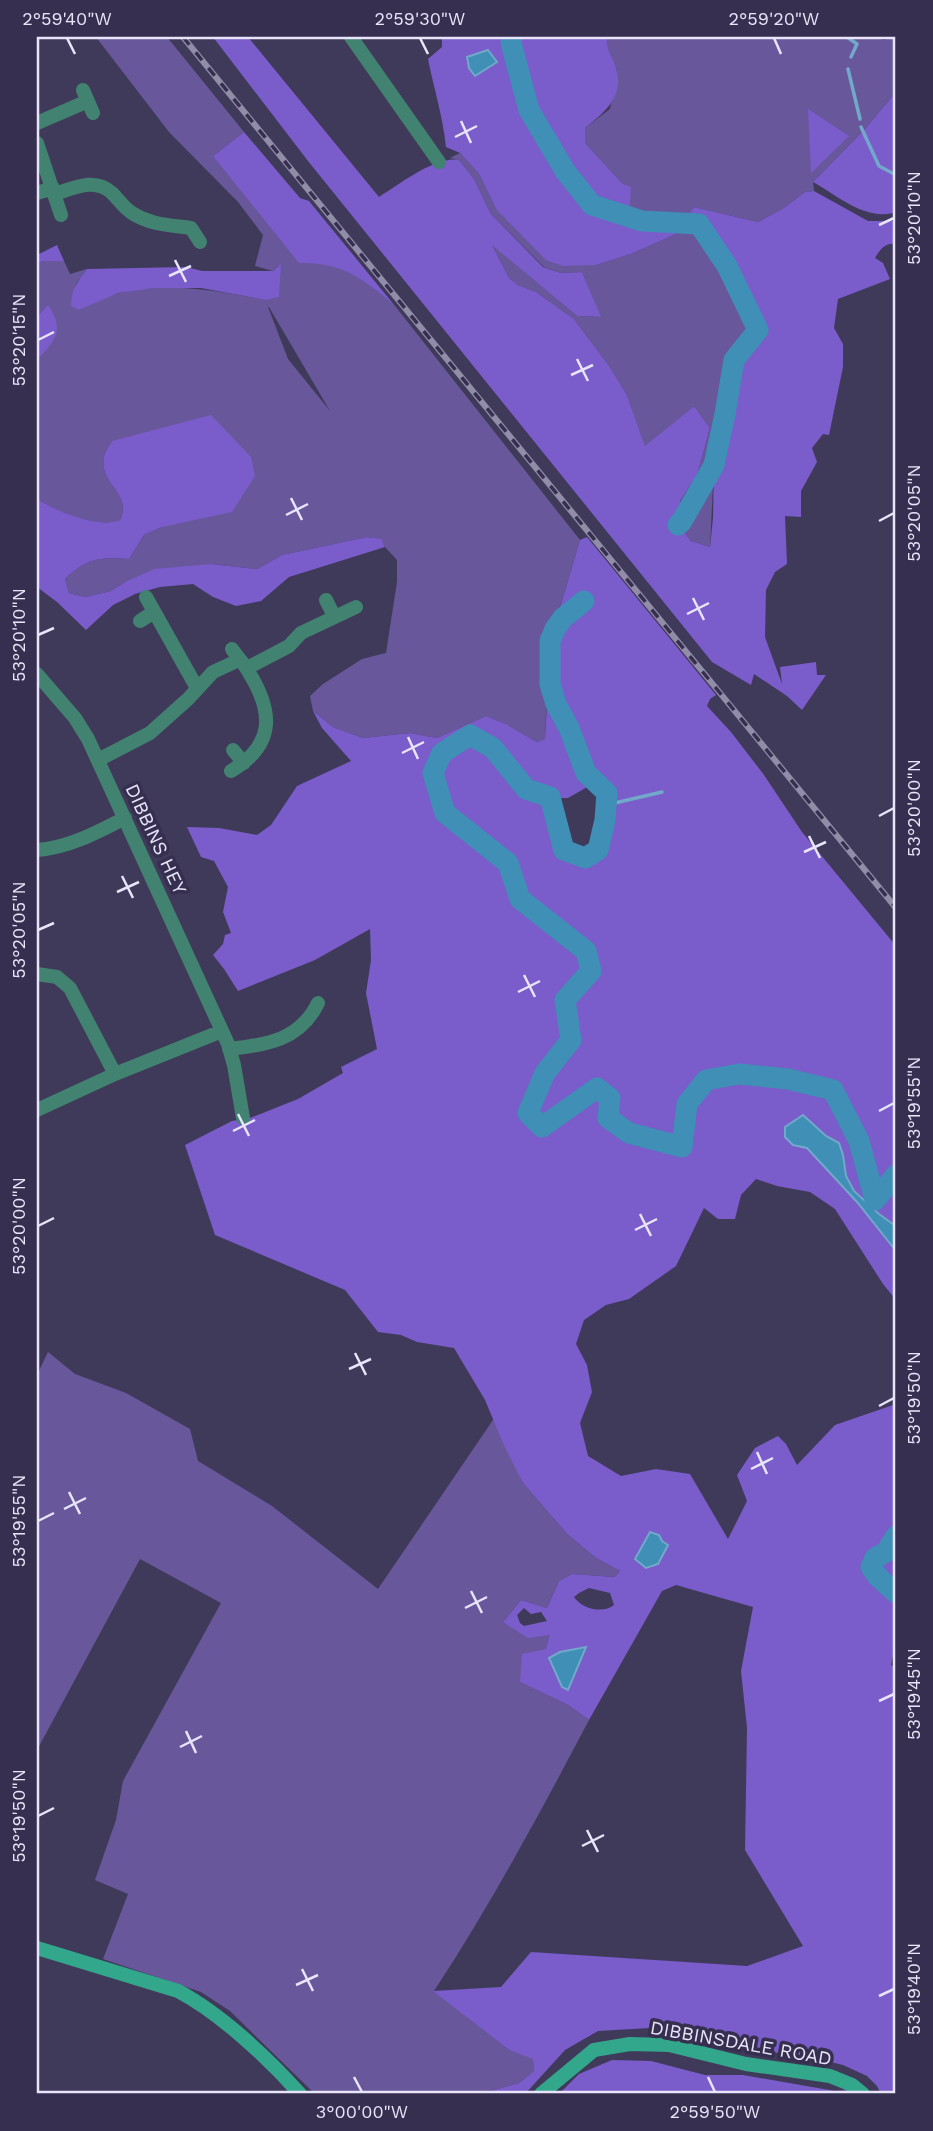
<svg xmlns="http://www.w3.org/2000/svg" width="933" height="2131" viewBox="0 0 933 2131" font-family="'Work Sans',sans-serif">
	<rect width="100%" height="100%" fill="#403a5a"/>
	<path fill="#68589b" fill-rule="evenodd" d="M96 37H167L244 132 213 156 320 262 347 271 368 283 395 306 580 540 561 604 545 632 547 687 545 739 537 742 506 724 486 716 437 738 410 733 363 738 333 727 313 711 310 696 323 684 362 659 386 653 397 582V560L385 547 380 539 367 537 282 555 257 569 211 564 125 582 111 591 85 597 69 593 65 579C87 558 98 557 129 559L144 535 162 527 112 441C110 445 105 451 104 456 98 485 133 493 120 520 96 529 59 512 37 499V356H41L48 306 37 317V264L43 261H64L70 274 87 269 76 284 79 310C92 304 106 296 119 293 168 281 217 291 265 300L280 265 273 271 255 266 263 235 238 202 169 132ZM268 307H269L330 411 288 359Z
		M607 37H881L883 40 896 37V92L864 130 813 182 814 191 805 192 782 209 758 222 694 207 684 223 699 224 727 266 758 330 734 360 725 414 714 465 710 547 691 541 674 519 684 507 680 501 697 475 710 428 694 406 645 447 627 395 610 367 574 319 536 292 518 285 509 278 491 243 577 316 600 317 582 272 561 273 544 267 491 214 474 179 459 160 450 158 460 153 479 174 496 209 596 265 631 254 676 234 683 223 642 221 628 217 623 184 585 143V128L610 109 617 71 605 44Z
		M48 1352 75 1374 126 1393 190 1429 198 1461 272 1506 378 1589 495 1417 523 1483 567 1534 596 1558 620 1571 616 1577 572 1574 559 1581 547 1608 521 1600 503 1622 549 1634 546 1650 520 1682 568 1705 589 1720C540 1813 491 1904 434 1991L509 2050 533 2058 534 2071 519 2083 480 2094H315L230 2011 201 1992 103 1959 128 1894 95 1880 116 1820 123 1781 221 1603 140 1559 37 1750V1375Z"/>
	<path fill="#7a5cca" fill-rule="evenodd" d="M213 37H248L379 197C399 185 435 156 459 160L474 179 491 214 543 267 561 273 582 272 601 317 577 316 492 245 509 278 518 285 536 292 574 319 610 367 627 395 645 446 694 406 710 428 697 475 680 501 684 507 674 519 691 541 710 547 713 518 714 465 725 414 734 360 757 330 727 266 699 224 684 223 676 234 631 254 596 265 563 266 546 260 496 209 479 174 460 153 446 147C443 117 434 89 428 59L442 47V37H607C605 49 613 57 616 68 625 96 604 113 585 128V143L623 184 631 187 629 217 642 221 683 223 694 207 758 222 782 209 805 192 814 191 868 221H896V244C886 242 880 249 875 258L883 263 890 279 838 299 834 328 843 344V367L829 435 823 434 812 448 817 462 801 491V517L785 516 787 564 775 572 766 590 765 637 782 684 780 667 816 662 817 675H826L802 710 787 696 754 674 751 685 712 662 308 161Z
		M896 92V212C867 222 838 196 813 182L864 130Z
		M808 109 849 136 811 173Z
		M244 132 300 198 309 201 395 306C364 279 342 262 299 263L213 156Z
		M57 245 64 261H43L37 264V255Z
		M281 264 279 297 265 300 201 288H154L118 293 79 310 71 306C71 290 78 281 87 269L186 267 202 271H273Z
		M48 305C63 327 58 337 41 356H37V317Z
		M211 415 251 457 255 476 232 512 162 527 144 535 129 559C99 557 87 558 65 579L69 593 85 597 111 591 125 582 154 569 211 564 257 569 282 555 367 537 381 539 385 547 289 577 261 601 236 606 213 597 193 584 160 587 135 594 113 605 86 630 57 602 37 587V499C58 511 96 529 120 520 133 493 98 485 104 456 105 451 110 445 112 441Z
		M587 537 716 695 710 699 707 706 731 732 764 775 802 832 896 946V1300L883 1284 835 1209 810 1192 777 1186 756 1179 741 1195 735 1219H718L704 1208 676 1266 629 1299 606 1305 584 1320 576 1344 587 1365 592 1392 580 1423 588 1456 621 1476 656 1469 690 1474 728 1539 747 1501 737 1475 755 1448 778 1436 786 1444 797 1465 835 1425 896 1404V1648L895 1646 891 1665 896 1668V2094H881L877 2086 867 2076 843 2065 810 2057 704 2043 649 2028 598 2031 565 2050 525 2094H480L519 2083 534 2071 533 2059 509 2050 433 1991 501 1987 531 1952 747 1966 803 1946 745 1850 747 1728 741 1671 753 1607 676 1585 662 1591 589 1720 568 1705 520 1682 522 1654 546 1649 549 1635 528 1638 503 1622 521 1600 547 1608 559 1581 572 1574 615 1577 620 1571 596 1558 567 1534 523 1483 503 1443 485 1400 454 1348 417 1342 401 1335 378 1332 345 1290 215 1235 185 1145 232 1121 250 1118 298 1099 343 1073 341 1067 377 1049 366 993 371 960 370 929 315 960 238 991 224 969 213 955 223 944 225 935 231 933 223 912 228 887 214 861 201 857 187 827 219 828 257 835 271 825 297 786 351 761 322 728 313 711 333 727 363 738 410 733 437 738 486 716 506 724 537 742 545 739 551 627 561 604 580 540ZM596 782 607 793 605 820 598 850 585 858 564 849 550 798H568ZM589 1588 610 1593 614 1605C603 1614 582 1609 574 1597L579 1593ZM524 1608 531 1614 541 1612 547 1621 524 1626 520 1623 517 1615Z
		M612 2060 651 2061 705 2075H743L835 2091 851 2090 856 2094H559L579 2074Z"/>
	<path fill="#3f8fb6" stroke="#72a8ca" stroke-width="2" d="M488 50 497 62 475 76 469 68 467 57Z
		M803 1115 826 1136 839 1143 843 1155 846 1176 854 1191 879 1214 893 1224 896 1222V1251L857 1202 807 1148 793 1145 785 1137V1127Z
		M650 1532 659 1535 662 1541 668 1545 658 1564 646 1568 635 1559Z
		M586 1647 568 1690 562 1687 549 1658 560 1652Z"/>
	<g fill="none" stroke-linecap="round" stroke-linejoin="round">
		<path stroke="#72a8ca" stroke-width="3.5" d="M847 37 857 44 851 57
			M848 69 860 119
			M861 127 879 166 896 175
			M606 805 662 792"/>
		<path stroke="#3f8fb6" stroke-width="21" d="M512 37 511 43 529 110 565 171 592 205 642 221 699 224 727 266 758 330 734 360 725 414 714 465 682 521 678 525
			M584 601 563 618 555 629 550 641V684L556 704 569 728 586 773 607 793 605 820 598 850 585 858 564 850 550 797 526 789 493 748 470 735 442 753 433 773 445 813 508 863 520 899 586 951 591 971 565 1000 571 1040 545 1073 528 1113 542 1127 597 1088 610 1098 608 1118 629 1133 682 1147 687 1104 706 1080 739 1074 788 1079 833 1090 859 1141 875 1200 896 1175
			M896 1536 886 1552 875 1558 871 1567 878 1577 896 1593"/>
		<path stroke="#418270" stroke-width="14" d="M351 37 439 162
			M83 90 93 113
			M37 123 88 101
			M37 143 61 215
			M37 193 53 188
			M55 194C74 188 95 177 112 193 119 200 124 208 132 213 151 225 170 225 191 228L200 242
			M146 597 197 688
			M326 600 334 616
			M140 621 154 612
			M247 668 289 646 301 633 356 607
			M37 674 75 718 88 739 228 1044 234 1065 243 1118
			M233 750 244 763
			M98 760 150 733 188 699 213 672 239 660
			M231 771C275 745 274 712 248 671 244 663 237 657 232 649
			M37 850C68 848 98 832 125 818
			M37 974 57 977 70 988 115 1074
			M229 1049C267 1045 300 1040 318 1003
			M37 1110 115 1074 222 1031"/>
		<path stroke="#33a78b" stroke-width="14" d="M37 1948 178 1991C220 2013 269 2059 300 2094
			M541 2094 594 2050 630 2044 669 2045 746 2064 830 2076 852 2085 863 2094"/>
		<g stroke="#918ca7" stroke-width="6">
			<path id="rail" d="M183 37 896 908"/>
		</g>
		<use href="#rail" stroke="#362f4f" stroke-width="3.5" stroke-dasharray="10" stroke-linecap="butt"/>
	</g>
	<path fill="none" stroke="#e8e4f9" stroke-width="2.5" d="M67 38 75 54M420 38 428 54M774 38 781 54M461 121 471 143M455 137 477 126M879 225 894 218M175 260 186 282M169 276 191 266M38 340 54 332M577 359 588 381M571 375 593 365M291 498 302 520M286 515 308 504M879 521 894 513M693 598 704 620M687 614 709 603M38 635 54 628M408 737 418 759M402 753 424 742M879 816 894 808M809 836 820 858M804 852 826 842M122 876 133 898M117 892 139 882M38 930 54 923M524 975 535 997M518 992 540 981M879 1111 894 1103M238 1114 249 1136M233 1131 255 1120M640 1214 651 1236M38 1226 54 1218M635 1230 657 1219M355 1353 366 1375M349 1369 371 1359M879 1406 894 1398M757 1452 767 1474M751 1469 773 1458M69 1492 80 1514M64 1509 86 1498M38 1521 54 1513M471 1591 482 1613M465 1608 487 1597M879 1701 894 1694M186 1731 196 1753M180 1747 202 1736M38 1816 54 1808M587 1830 598 1852M582 1846 604 1835M302 1969 313 1991M296 1985 318 1975M879 1996 894 1989M354 2077 362 2092M708 2077 715 2092"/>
	<g text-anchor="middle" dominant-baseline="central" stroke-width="7" stroke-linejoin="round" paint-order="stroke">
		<g font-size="19" fill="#e8e4f9" stroke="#362f4f">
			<text transform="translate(156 839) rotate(65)">DIBBINS HEY</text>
			<text transform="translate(741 2043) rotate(10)">DIBBINSDALE ROAD</text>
		</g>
	</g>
	<rect width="933" height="2131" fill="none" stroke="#362f4f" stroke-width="77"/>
	<rect x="38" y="38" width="856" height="2054" fill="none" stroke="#e8e4f9" stroke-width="2.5"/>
	<g font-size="18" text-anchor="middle" fill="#e8e4f9">
		<text x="67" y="25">2°59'40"W</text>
		<text x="420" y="25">2°59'30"W</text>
		<text x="774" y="25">2°59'20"W</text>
		<text transform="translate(914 218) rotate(-90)" y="6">53°20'10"N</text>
		<text transform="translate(19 340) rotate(-90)" y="6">53°20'15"N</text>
		<text transform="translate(914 513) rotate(-90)" y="6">53°20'05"N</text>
		<text transform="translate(19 635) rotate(-90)" y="6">53°20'10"N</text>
		<text transform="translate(914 808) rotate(-90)" y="6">53°20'00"N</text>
		<text transform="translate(19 930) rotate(-90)" y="6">53°20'05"N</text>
		<text transform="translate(914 1103) rotate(-90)" y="6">53°19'55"N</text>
		<text transform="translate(19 1226) rotate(-90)" y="6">53°20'00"N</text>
		<text transform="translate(914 1398) rotate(-90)" y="6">53°19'50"N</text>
		<text transform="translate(19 1521) rotate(-90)" y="6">53°19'55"N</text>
		<text transform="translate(914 1694) rotate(-90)" y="6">53°19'45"N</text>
		<text transform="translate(19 1816) rotate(-90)" y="6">53°19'50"N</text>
		<text transform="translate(914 1989) rotate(-90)" y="6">53°19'40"N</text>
		<text x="362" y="2118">3°00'00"W</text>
		<text x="715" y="2118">2°59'50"W</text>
	</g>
</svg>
